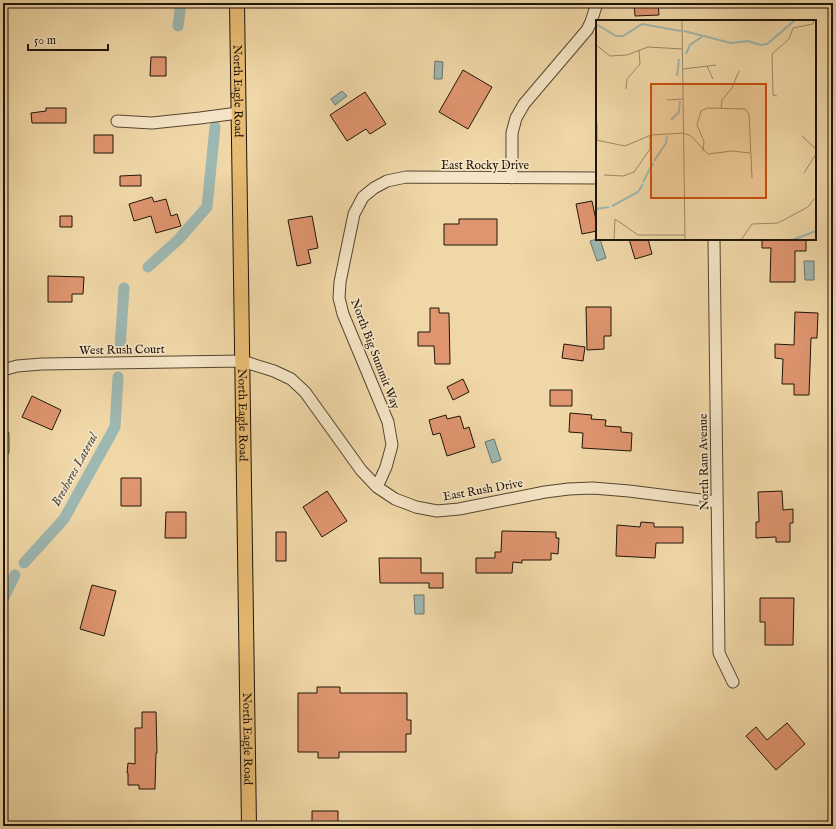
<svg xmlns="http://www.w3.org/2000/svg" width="836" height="829" viewBox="0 0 836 829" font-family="'IM FELL English',serif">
	<rect width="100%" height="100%" fill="#f0d7a7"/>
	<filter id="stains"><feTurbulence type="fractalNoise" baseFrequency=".005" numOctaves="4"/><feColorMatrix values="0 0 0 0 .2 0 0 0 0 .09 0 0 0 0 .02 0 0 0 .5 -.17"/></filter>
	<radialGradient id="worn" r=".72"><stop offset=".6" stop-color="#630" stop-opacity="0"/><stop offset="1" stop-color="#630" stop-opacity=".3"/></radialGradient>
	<path fill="#9db7b1" stroke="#6b766e" d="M435 61 443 62 442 79H434Z
		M342 91 347 96 335 105 331 99Z
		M597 239H600L606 258 597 261 590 241Z
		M804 261H814V280H805Z
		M494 439 501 460 492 463 485 442Z
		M414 595H424V614H415Z"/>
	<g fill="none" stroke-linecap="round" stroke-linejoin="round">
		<path stroke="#9db7b1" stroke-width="11" d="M178 26 181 3
			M148 267 178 240 207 207 215 127
			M120 349 124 288
			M24 563 64 519 115 427 118 377
			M3 599 15 575"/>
	</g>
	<path fill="#df9570" stroke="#1f1509" d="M640 3H658L659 15 635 16 634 4Z
		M151 57H166V76H150Z
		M463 70 492 87 468 129 439 112Z
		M365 92 386 124 370 134 366 129 347 141 330 115Z
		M46 108H66V123H32L31 113 46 111Z
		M94 135H113V153H94Z
		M141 175V186H120V176Z
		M152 197 154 202 166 199 171 216 177 214 181 226 156 233 151 216 134 221 129 204Z
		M592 201 597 225V231L582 234 576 204Z
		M60 216H72V227H60Z
		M312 216 318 248 308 250 311 263 297 266 288 220Z
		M459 219H497V245H444V224H459Z
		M629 239H648L652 254 635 259Z
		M762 239H806V251H795V282H770L771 248H762Z
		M48 276 84 277 83 294H72V302H48Z
		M586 307H611V336H604V349L587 350Z
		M430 308H439V313H449L450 364H435L434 346H418V332H430Z
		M795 312 818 313 817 338H811L809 395H794V384H782L783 359 775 358V344L794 345Z
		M564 344 585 347 583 361 562 358Z
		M463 379 469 392 453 400 447 387Z
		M550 390H572V406H550Z
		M32 396 61 410 52 430 22 417Z
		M570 413 592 415 591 419 606 420 605 426 621 427V432L632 433 631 451 582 448 583 433 569 432Z
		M446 415 447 419 460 416 464 429 469 427 475 447 447 456 440 433 433 435 429 420Z
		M121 478H141V506H121Z
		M327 491 347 521 322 537 303 507Z
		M782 491 783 510 793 509V523H790V542H776V537L756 538V522H759L758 492Z
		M166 512H186V538H165Z
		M641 522 654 523V527H683V543H656L655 558 616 556 617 525 640 527Z
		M502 531 556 532V538H559L558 554 551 553V560H522V563L513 562 512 573H476V558H495V552H501Z
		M276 532H286V561H276Z
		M379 558H421V573H443V588H429V583H380Z
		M92 585 116 591 104 636 80 629Z
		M760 598H794L793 645H765V622H760Z
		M317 687H340V693H407V720H411V734H406V752H339V758H318V752H298V693H317Z
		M142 712H156L157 753H156L155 789H139V785H128V773H127L128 763 135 764V728H142Z
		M787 723 805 744 776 770 746 736 756 727 767 740Z
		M312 811H338V826H312Z"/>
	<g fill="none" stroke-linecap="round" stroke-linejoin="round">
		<g stroke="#534630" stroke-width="13">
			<path id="minor" d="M117 121 152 123 200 118 238 113
				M512 178V133L516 118 524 104 587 30 591 22 597 3
				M714 239 719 653 733 682
				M3 370 17 366 42 364 242 361 274 371 291 379 305 392 361 470 377 487 395 499 416 507 437 511 459 509 545 492 569 489 593 488 629 491 717 502
				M3 435V451
				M377 487 386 467 392 445 388 422 343 314 339 298 340 282 354 214 363 197 374 188 387 181 406 177 597 178"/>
		</g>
		<g stroke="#1f1509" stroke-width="16">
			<g id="major">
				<path id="s1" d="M237 3 249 826"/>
			</g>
		</g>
		<use href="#minor" stroke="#f5e5c6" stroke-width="11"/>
		<use href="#major" stroke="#e8bc74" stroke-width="14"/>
	</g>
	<g text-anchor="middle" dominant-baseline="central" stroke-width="3.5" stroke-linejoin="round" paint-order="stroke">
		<g font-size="12" fill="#1f1509" stroke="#f5e5c6">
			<text stroke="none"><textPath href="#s1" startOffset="88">North Eagle Road</textPath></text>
			<text x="485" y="165">East Rocky Drive</text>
			<text transform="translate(122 350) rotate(-1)">West Rush Court</text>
			<text transform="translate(375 354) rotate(69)">North Big Summit Way</text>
			<text stroke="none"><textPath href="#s1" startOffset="412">North Eagle Road</textPath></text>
			<text transform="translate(704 462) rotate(-91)">North Ram Avenue</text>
			<text transform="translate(483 490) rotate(-10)">East Rush Drive</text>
			<text stroke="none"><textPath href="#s1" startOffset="736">North Eagle Road</textPath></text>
		</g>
		<g font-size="13" font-style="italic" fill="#4b4e44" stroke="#f5e5c6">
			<text transform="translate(75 470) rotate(-61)">Bresheres Lateral</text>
		</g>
	</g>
	<g transform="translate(596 20)">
		<rect width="220" height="220" fill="#f0d7a7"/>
		<path fill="none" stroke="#9db7b1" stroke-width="2" d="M0 4 20 16H27L46 4 85 11M88 11 135 23 152 21 165 25 171 24 198 1M90 34 94 25 107 16M81 56 83 39M75 100 83 92 84 81M58 141 70 123 71 116M47 162 57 143M16 186 42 172 47 164M0 189 13 187M196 220 220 211"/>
		<path fill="none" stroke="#9c8968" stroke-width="1" d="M86 0 89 220M101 0H175M0 25 14 36 31 35 52 27 87 29M111 46 117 59M87 49 120 45M30 69 31 59 44 44 43 30M181 76 177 75 176 34 193 19 197 8 217 4 218 0M71 80 87 79M125 88 126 80 136 68 143 51M206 116 220 129M0 120 29 126 55 115 88 113 95 116 112 134 136 131 154 133M1 120V103M107 131 108 122 101 105 105 91 111 88 149 89 153 94 156 158M208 153 220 134M8 155 27 156 38 152 54 129V115M18 220 19 199 42 215H89M145 220 156 204 182 203 212 187 218 179"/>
		<path fill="#ca4f0c" fill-opacity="0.15" stroke="#ca4f0c" stroke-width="2" d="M55 64H170V178H55Z"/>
		<rect width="220" height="220" fill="none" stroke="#1f1509" stroke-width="2"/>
	</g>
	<rect width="836" height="829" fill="none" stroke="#f0d7a7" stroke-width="16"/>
	<rect x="4" y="4" width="828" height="821" fill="none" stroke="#1f1509" stroke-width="2"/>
	<rect x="8" y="8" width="820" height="813" fill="none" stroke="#1f1509"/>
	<path d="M28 44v6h80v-6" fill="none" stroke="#1f1509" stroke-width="2"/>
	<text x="34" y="44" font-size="12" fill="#1f1509" stroke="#f5e5c6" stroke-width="3" paint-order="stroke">50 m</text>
	<rect width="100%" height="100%" filter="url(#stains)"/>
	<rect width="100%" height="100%" fill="url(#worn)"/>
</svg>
